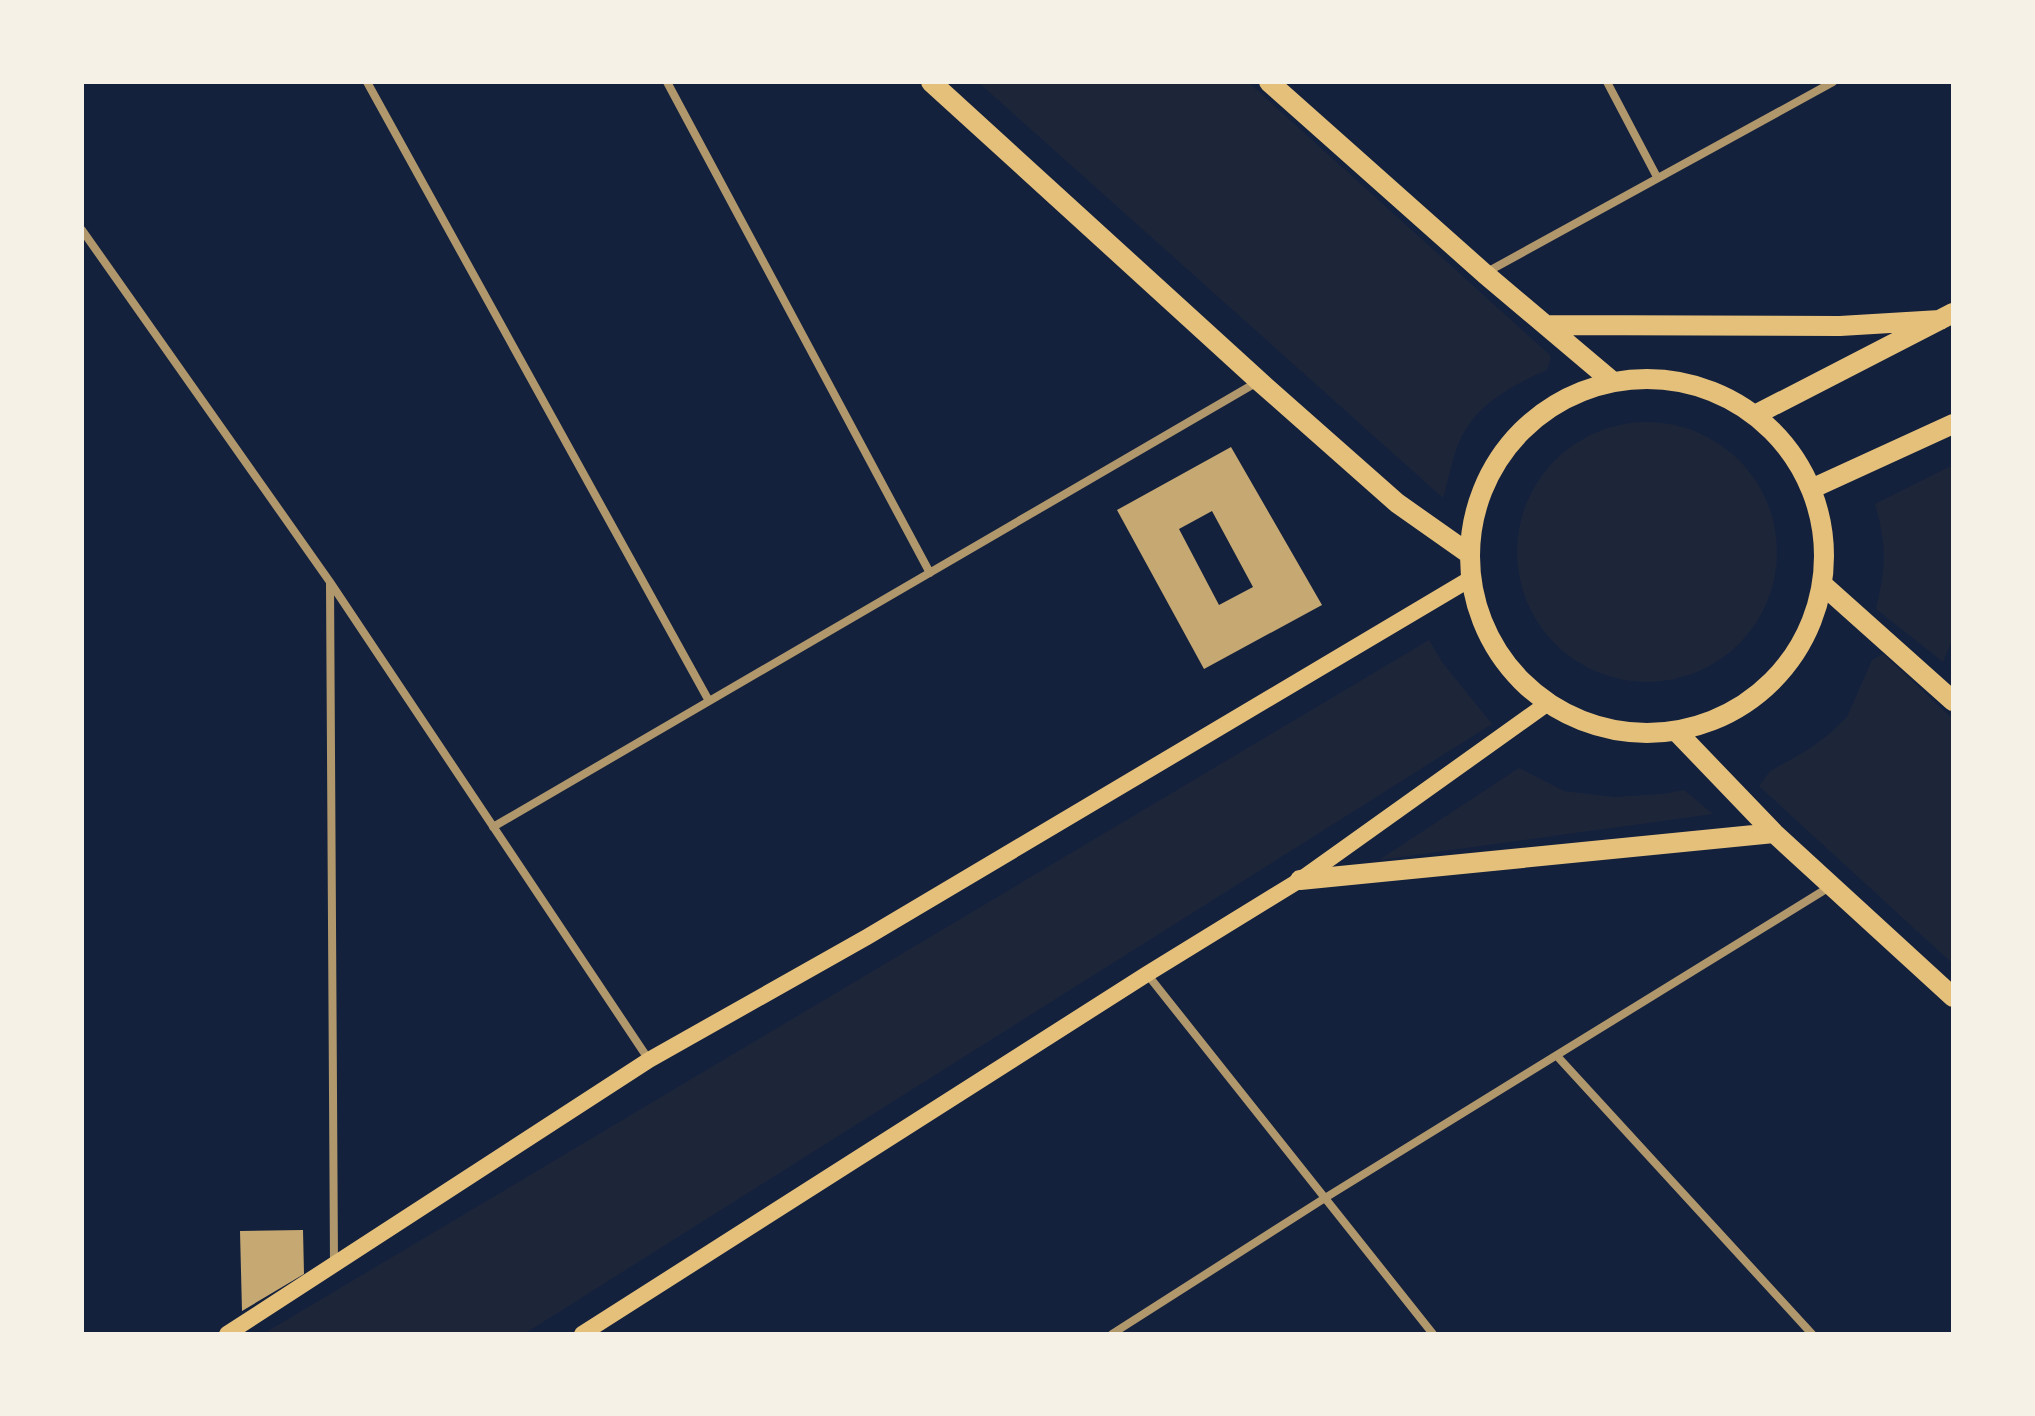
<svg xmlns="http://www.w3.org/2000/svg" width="2035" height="1416" viewBox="0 0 2035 1416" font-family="Karla,sans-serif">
	<rect width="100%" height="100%" fill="#14213d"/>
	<path fill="#1d2539" d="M978 82H1248L1541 347 1551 356 1547 370C1514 384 1477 404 1461 438 1452 457 1449 478 1443 498Z
		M1517 552a130 130 0 1 1 260 0a130 130 0 1 1-260 0Z
		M1953 465V638L1943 662 1876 609C1886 566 1887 546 1875 504Z
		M1429 640 1442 662 1492 724 524 1334H263Z
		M1883 654 1953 719V964L1759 786 1770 771 1806 751 1828 735 1847 717 1872 660Z
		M1519 768 1564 791 1614 797 1663 794 1684 790 1713 814 1379 860Z"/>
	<path fill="#c6a872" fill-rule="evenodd" d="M1231 447 1322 605 1204 669 1117 510ZM1212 511 1253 587 1219 605 1179 529Z
		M303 1230 304 1274 242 1311 240 1231Z"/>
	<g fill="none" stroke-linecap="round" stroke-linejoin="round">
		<path stroke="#b1986c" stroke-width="8" d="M367 82 709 701
			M667 82 930 573
			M1607 82 1657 177
			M82 230 330 582 649 1060
			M1487 272 1833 82
			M330 583 334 1263
			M493 827 1259 381
			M1147 974 1433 1334
			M1557 1056 1812 1334
			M1112 1334 1325 1198 1831 886"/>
		<path stroke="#e5c07b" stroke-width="16" d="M227 1334 649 1060 867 937 1470 579
			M582 1334 1147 974 1300 880 1548 703"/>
		<path stroke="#e5c07b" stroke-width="20" d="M931 82 1259 381 1397 503 1468 553
			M1269 82 1485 274 1613 382
			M1546 325 1840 326 1940 320
			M1470 556a177 177 0 1 1 354 0a177 177 0 1 1-354 0Z
			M1755 415 1953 313
			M1811 489 1953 424
			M1822 584 1953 701
			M1676 731 1774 833 1953 997
			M1300 880 1774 833"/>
	</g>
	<rect width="2035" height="1416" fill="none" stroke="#f6f1e7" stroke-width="168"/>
</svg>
